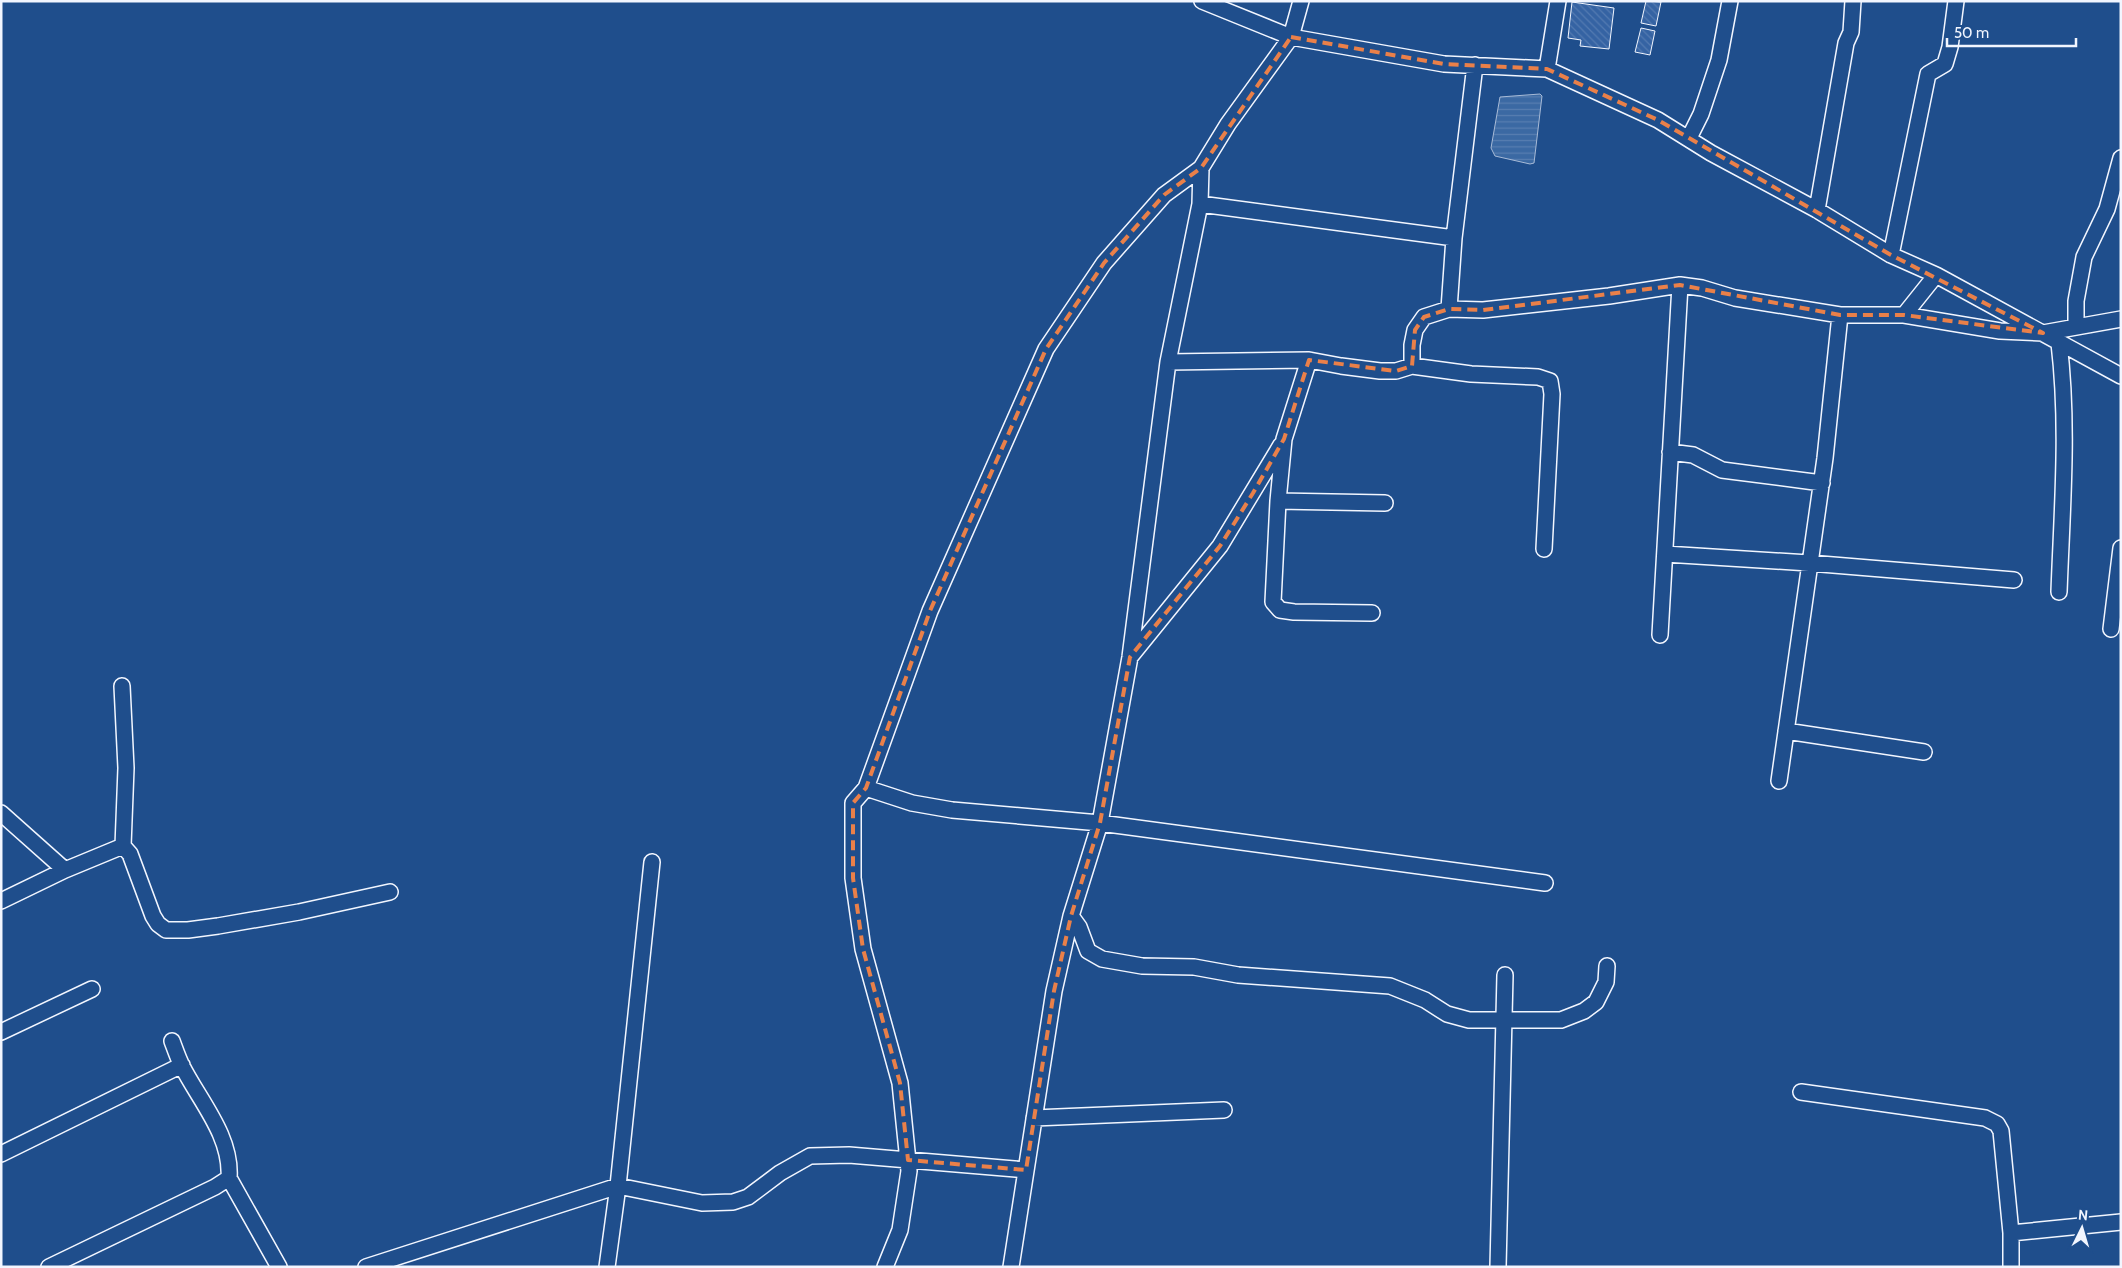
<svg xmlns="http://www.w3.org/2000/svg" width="2122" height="1268" viewBox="0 0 2122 1268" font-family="Cabin,sans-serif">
	<defs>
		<pattern id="water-rules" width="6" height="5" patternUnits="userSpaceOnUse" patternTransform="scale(1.25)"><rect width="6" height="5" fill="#3b69a3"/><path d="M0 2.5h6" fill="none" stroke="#587fb1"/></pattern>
		<pattern id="building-back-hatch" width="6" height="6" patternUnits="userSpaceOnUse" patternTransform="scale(1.25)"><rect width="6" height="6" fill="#3563a3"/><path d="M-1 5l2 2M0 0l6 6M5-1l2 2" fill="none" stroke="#537ab1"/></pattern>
	</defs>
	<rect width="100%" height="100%" fill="#1f4e8c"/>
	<path fill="url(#water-rules)" stroke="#a8bbd7" d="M1540 94 1542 96 1534 163 1530 164 1495 156 1491 148 1500 97Z"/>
	<path fill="url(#building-back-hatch)" stroke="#f2f6ff" d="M1646 1 1661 2 1656 26 1641 23Z
		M1572 2 1614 8 1609 49 1580 46 1581 40 1568 38Z
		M1641 28 1655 31 1650 55 1635 52Z"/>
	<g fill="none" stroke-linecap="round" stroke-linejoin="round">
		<g stroke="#f2f6ff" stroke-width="18">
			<path id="minor" d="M1202 1 1291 37 1444 64 1547 69 1658 120 1711 153 1817 210 1891 255 1936 275 2121 376
				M1547 69 1558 1
				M1689 138 1701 114 1719 60 1730 1
				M1200 204 1454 238
				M1817 210 1846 43 1851 32 1853 1
				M1891 255 1928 74 1945 64 1950 47 1956 1
				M1449 309 1454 238 1475 65
				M1904 315 2000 331 2043 333 2121 319
				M2076 327V301L2084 257 2107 209 2121 158
				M1309 360 1284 439 1278 501 1273 602 1280 610 1294 612 1372 613
				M1168 362 1309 360 1341 366 1380 371H1396L1412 366V345L1415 330 1424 317 1449 309 1483 310 1609 296 1680 285 1702 288 1735 298 1840 315H1904L1936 275
				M1412 366 1471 374 1538 377 1550 381 1552 394 1544 549
				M1670 452 1693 455 1722 470 1822 483
				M1278 501 1385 503
				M1665 554 1809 563 2014 580
				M2059 592C2062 509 2069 426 2059 343
				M2111 629 2121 548
				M1660 635 1680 285
				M1130 657 1220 546 1281 445
				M122 686 126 768 123 846 130 854 153 916 158 924 166 930H188L218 926 299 912 390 892
				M1786 731 1924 752
				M1779 781 1825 458 1840 315
				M866 788 930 611 1046 349 1104 263 1164 195 1201 168
				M1 813 65 870
				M1 901 65 870 123 846
				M1071 916 1079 927 1088 951 1102 959 1142 966 1194 967 1238 975 1390 986 1425 1000 1447 1014 1469 1020H1561L1584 1011 1596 1002 1606 982 1607 966
				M1 1032 92 989
				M172 1041C175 1049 178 1058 182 1066 199 1100 232 1136 229 1178L279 1267
				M1801 1092 1985 1118 1997 1124 2001 1131 2011 1233V1267
				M1034 1118 1224 1110
				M1 1154 182 1065
				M2011 1233 2121 1222
				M49 1267 215 1187 229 1178
				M366 1267 618 1186 702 1203 733 1202 748 1197 780 1173 810 1156 849 1155 1026 1170
				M607 1267 618 1186 652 862
				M885 1267 900 1230 909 1171 900 1083 863 949 853 878V803L866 788 912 803 952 810 1100 823 1545 883
				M1011 1267 1054 991 1071 916 1100 823 1130 657 1168 362 1200 204 1201 168 1228 124 1291 37 1301 1
				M1498 1267 1505 975"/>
		</g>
		<use href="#minor" stroke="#1f4e8c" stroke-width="15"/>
	</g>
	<path fill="none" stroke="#ea8049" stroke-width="4" stroke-dasharray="10 6" stroke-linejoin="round" d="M1291 37 1444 64 1547 69 1658 120 1891 255 2043 333 1904 315H1840L1680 285 1483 310 1449 309 1424 317 1415 330 1412 366 1396 371 1309 360 1284 439 1253 493 1220 546 1130 657 1100 823 1071 916 1054 991 1026 1170 908 1160 900 1083 863 949 853 878V803L866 788 930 611 1046 349 1104 263 1164 195 1201 168Z"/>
	<rect width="2122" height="1268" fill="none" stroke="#f2f6ff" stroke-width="5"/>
	<g transform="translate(2082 1228) rotate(5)" stroke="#1f4e8c" stroke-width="4" paint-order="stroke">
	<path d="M0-4L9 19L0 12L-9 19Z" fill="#f2f6ff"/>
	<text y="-8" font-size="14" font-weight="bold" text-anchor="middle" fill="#f2f6ff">N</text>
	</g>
	<path d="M1947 38v8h129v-8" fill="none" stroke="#f2f6ff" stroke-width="2.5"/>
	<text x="1954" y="38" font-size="15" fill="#f2f6ff" stroke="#1f4e8c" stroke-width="4" paint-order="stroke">50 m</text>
</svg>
